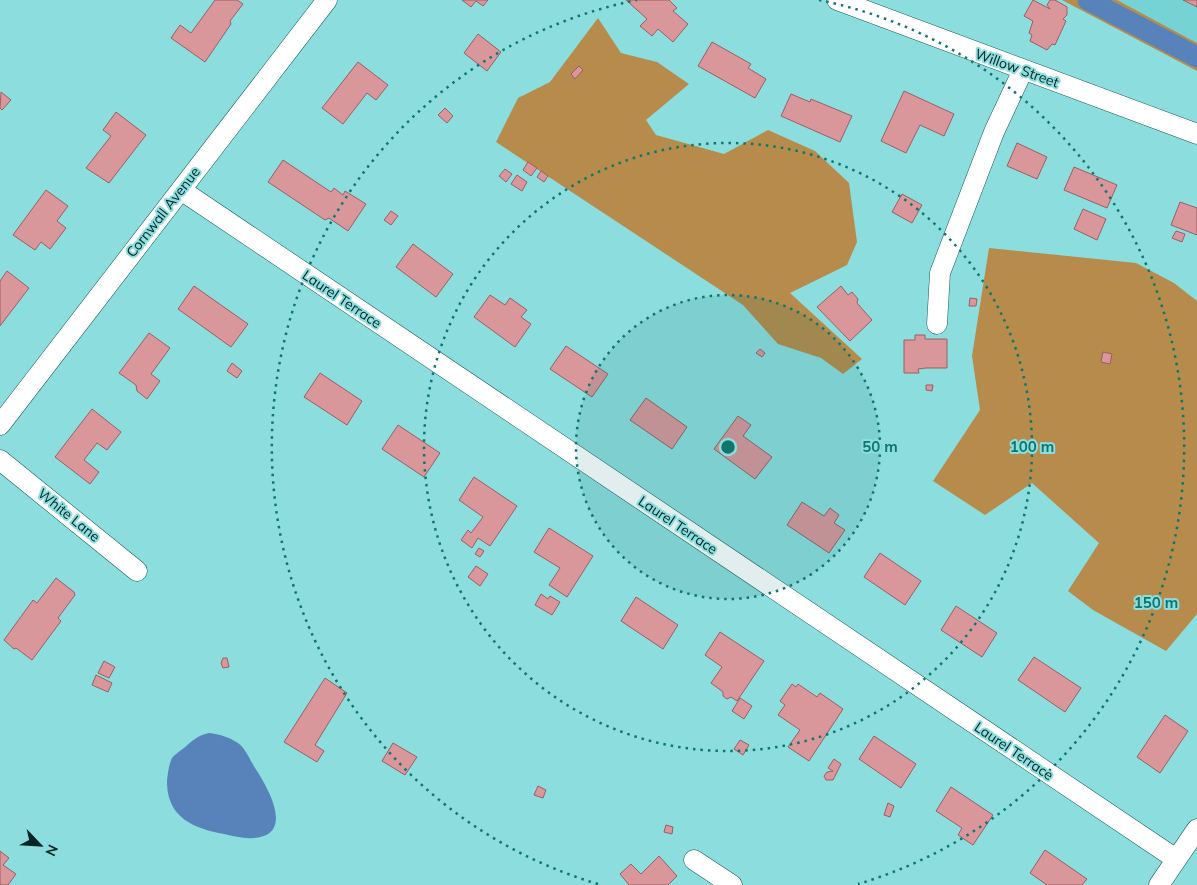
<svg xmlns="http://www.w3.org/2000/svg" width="1197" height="885" viewBox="0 0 1197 885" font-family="Mulish,sans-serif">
	<rect width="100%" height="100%" fill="#8cdddd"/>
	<path fill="#76d3d3" d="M1117 0H1197V43Z"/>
	<path fill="#b68b4c" d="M1062 0H1117L1197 43V71Z
		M598 18 621 53 657 62 689 84 646 120 656 135 724 154 768 130 815 151 849 183 857 242 847 265 790 293 862 359 843 374 821 358 778 344 743 305 496 142 518 98 550 82Z
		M989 248 1136 263 1174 283 1197 301V614L1166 651 1093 610 1068 591 1099 543 1032 483 985 515 933 481 980 410 972 356Z"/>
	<path fill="#5883ba" d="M209 733C219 734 229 737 238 743 246 749 250 760 255 768 267 786 296 835 254 838 244 839 234 836 224 834 195 829 168 818 167 784 167 777 169 764 172 758 175 754 180 751 184 748 192 741 198 735 209 733Z"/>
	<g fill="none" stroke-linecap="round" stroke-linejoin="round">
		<path stroke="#5883ba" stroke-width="21" d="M1088 0 1197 57"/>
	</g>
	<path fill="#d9979b" stroke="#9b5e63" d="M215 0H237L243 4 230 21 231 24 205 62 171 38 180 25 191 33Z
		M462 0H488L483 6 476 1 471 7Z
		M626 0H669L677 8 673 11 688 24 673 42 658 29 652 36 640 26 647 19Z
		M1033 0 1050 9 1047 5 1050 0H1055L1067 7V15L1063 19 1066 21 1055 45 1052 44 1047 50 1030 41 1032 35 1029 33 1033 21 1024 16Z
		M1183 0H1197V7Z
		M478 34 501 52 487 71 464 53Z
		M712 42 751 64 748 68 766 79 755 98 698 66Z
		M358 62 388 85 376 100 367 93 343 124 322 108Z
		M579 66 583 70 575 79 571 74Z
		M904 91 954 114 944 136 920 125 906 153 881 141Z
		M1 92 11 100 2 110 0 108Z
		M791 94 810 102 811 99 852 116 840 142 781 116Z
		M445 108 453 116 447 123 438 115Z
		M116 112 146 135 109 183 86 168 111 136 103 130Z
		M1017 143 1047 157 1037 179 1007 166Z
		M283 160 331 192 334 188 343 195 345 191 366 204 348 231 329 218 325 220 268 182Z
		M528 162 537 168 531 176 523 170Z
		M1074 167 1117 185 1107 208 1064 190Z
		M505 169 512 174 506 182 499 176Z
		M541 171 548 176 544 182 537 177Z
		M517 175 527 182 522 191 511 184Z
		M46 190 68 206 57 221 66 228 50 249 41 242 35 250 13 235Z
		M902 194 922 205 912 223 892 212Z
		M1180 202 1197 208V235L1171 225Z
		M1083 209 1106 219 1097 240 1074 229Z
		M391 211 398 216 391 225 384 220Z
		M1176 231 1185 234 1182 242 1172 238Z
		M413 244 453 274 436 297 396 267Z
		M7 271 29 288 0 326V281Z
		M194 286 248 324 231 347 178 309Z
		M841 286 848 295 852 292 858 299 857 303 872 320 850 341 817 307Z
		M490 295 505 305 510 298 527 310 521 317 531 324 515 347 474 317Z
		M970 298 977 299 976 306H969Z
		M149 333 170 348 151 374 160 381 147 399 137 391 136 385 119 373Z
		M915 335H925V339H947V368H926L918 369 919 373H904V340H915Z
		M566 346 608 374 592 397 550 369Z
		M760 349 765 353 762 357 756 353Z
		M1103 352 1112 354 1110 364 1101 362Z
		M232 363 242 371 237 378 227 371Z
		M320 373 362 401 347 425 304 397Z
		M926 385H933L932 391 926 390Z
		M646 398 687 427 672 449 630 420Z
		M92 409 121 432 107 450 97 443 84 460 99 472 90 484 55 457Z
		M738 416 751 425 743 436 772 457 755 479 714 449Z
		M398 425 440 453 424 477 382 449Z
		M474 477 517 506 490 546 478 538 472 548 461 540 468 530 471 533 483 517 459 500Z
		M802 502 824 516 830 508 839 515 834 523 845 530 829 553 787 525Z
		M549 528 593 556 567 597 549 585 560 568 534 552Z
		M479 548 484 551 480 557 475 554Z
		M880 553 921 581 905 605 864 577Z
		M476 566 488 574 480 586 468 577Z
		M56 578 74 592 75 595 58 618 61 621 32 660 16 648 14 649 4 640 33 600 37 603Z
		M541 594 548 599 550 596 560 602 552 615 535 605Z
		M636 597 678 625 663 649 621 621Z
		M956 606 997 633 982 657 941 630Z
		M720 632 764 661 737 701 731 697 727 699 723 696V692L711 683 722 667 705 655Z
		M1034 657 1081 688 1065 712 1018 680Z
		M223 658H227L229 667 223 668 221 663Z
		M104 661 115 667 109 678 98 673Z
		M96 675 112 683 108 692 92 685Z
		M325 678 347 693 315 745 324 751 317 762 284 742Z
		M792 684 796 687 798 684 817 697 820 693 843 709 809 761 788 747 800 730 778 715 785 705 780 701Z
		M740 698 752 706 744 719 732 711Z
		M1165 715 1188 731 1160 773 1137 757Z
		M874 736 916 764 901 788 859 759Z
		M740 740 749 745 743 755 734 749Z
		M393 743 417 757 405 775 382 761Z
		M834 759 841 764 833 780H826L824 776 827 772 833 771 828 768Z
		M538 786 546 790 543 798 534 795Z
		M951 787 993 815 973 845 958 835 962 828 936 811Z
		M888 803 894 806 890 817 884 815Z
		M666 825 673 827 672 834 664 832Z
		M1045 850 1087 879 1082 885H1047L1030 873Z
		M0 851 9 858 3 865 16 874 8 885H0Z
		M659 856 677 876 668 885H629L620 874 631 864 641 874Z"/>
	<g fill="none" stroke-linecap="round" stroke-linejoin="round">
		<g stroke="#175959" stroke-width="21">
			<path id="minor" d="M837 0 1197 134
				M181 190 1176 859
				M937 324 940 273 994 132 1023 70
				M0 425 327 0
				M0 460 137 571
				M694 860 732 885
				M1159 885 1197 829"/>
		</g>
		<use href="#minor" stroke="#fff" stroke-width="20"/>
	</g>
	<circle cx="728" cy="447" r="152" fill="#0f766e" fill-opacity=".12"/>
	<g fill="none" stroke="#0f766e" stroke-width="2.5" stroke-dasharray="2.5 5">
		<circle cx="728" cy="447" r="152"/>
		<circle cx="728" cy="447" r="304"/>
		<path d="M598 884A456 456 0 0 1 637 0M819 0A456 456 0 0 1 858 884"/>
	</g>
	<g text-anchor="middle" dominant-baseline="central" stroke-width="4" stroke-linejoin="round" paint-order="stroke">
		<g font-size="14" fill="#012424" stroke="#8cdddd">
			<text transform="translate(1017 68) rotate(20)">Willow Street</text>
			<text transform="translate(163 212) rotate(-52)">Cornwall Avenue</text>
			<text transform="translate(342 299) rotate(34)">Laurel Terrace</text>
			<text transform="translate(69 515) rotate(39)">White Lane</text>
			<text transform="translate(678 525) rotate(34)">Laurel Terrace</text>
			<text transform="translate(1014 751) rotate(34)">Laurel Terrace</text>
		</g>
	</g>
	<circle cx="728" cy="447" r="8" fill="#0f766e" stroke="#8cdddd" stroke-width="2.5"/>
	<g font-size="15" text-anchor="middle" font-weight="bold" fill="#0f766e" stroke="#8cdddd" stroke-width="4" stroke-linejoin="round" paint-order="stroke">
		<text x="880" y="452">50 m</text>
		<text x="1032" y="452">100 m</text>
		<text x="1156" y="608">150 m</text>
	</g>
	<g transform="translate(40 845) rotate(115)" stroke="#8cdddd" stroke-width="4" paint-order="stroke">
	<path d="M0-4L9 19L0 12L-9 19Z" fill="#012424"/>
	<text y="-8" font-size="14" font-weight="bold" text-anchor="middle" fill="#012424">N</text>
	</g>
</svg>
